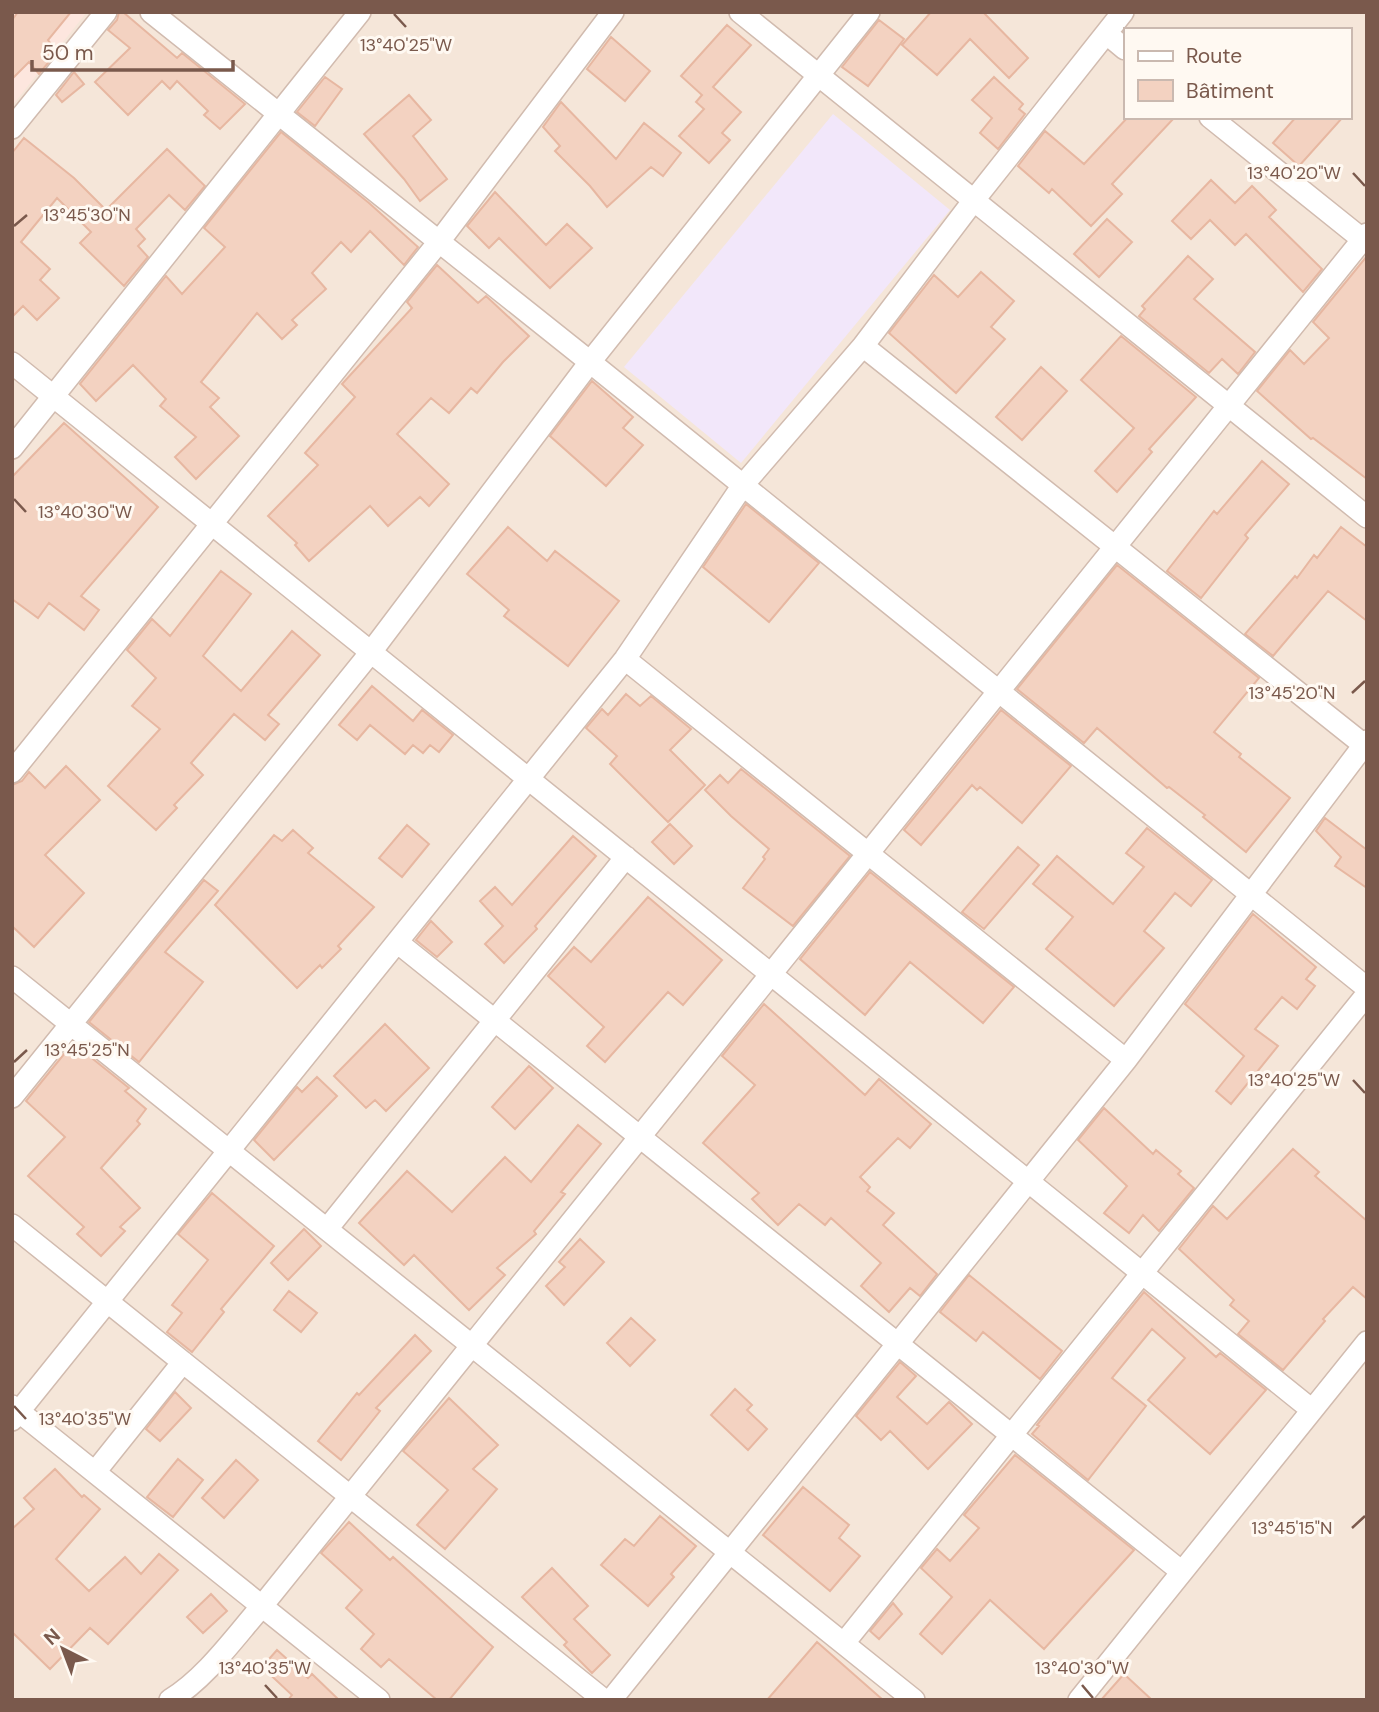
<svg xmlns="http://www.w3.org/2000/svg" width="1379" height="1712" viewBox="0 0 1379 1712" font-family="'DM Sans',sans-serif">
	<rect width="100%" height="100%" fill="#fdf5eb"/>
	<path fill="#f5e6d9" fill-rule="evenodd" d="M12 12H1367V1700H12ZM1125 30H1349V117H1125Z"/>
	<path fill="#fde6de" d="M12 12H87L12 106Z"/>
	<path fill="#f2e7fa" d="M833 114 950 210 741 463 624 367Z"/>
	<path fill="#f3d2c1" stroke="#e7b7a1" stroke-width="2" d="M18 12H71L48 40 57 52 39 74 29 62 12 79V20Z
		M119 12H123L177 58 182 53 245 104 220 129 204 115 208 111 177 81 170 89 162 81 128 115 95 82 130 48 108 30 117 20Z
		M931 12H983L1028 58 1009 78 970 39 937 75 902 45Z
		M879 20 904 39 868 86 842 67Z
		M727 25 751 45 713 87 741 112 722 133 730 140 709 163 679 136 704 109 696 102 702 95 681 76Z
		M611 37 650 71 625 101 587 69Z
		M74 72 84 84 62 102 56 95Z
		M325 77 342 89 315 126 297 112Z
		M994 77 1023 104 1019 109 1025 114 998 149 980 133 992 118 972 100Z
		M409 95 431 120 413 136 447 179 420 201 404 179 364 134Z
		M561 102 616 159 644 123 681 153 663 176 651 167 607 207 590 186 555 151 560 146 543 127Z
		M1128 117H1175L1112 184 1122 194 1091 226 1052 189 1049 193 1018 166 1045 131 1084 164Z
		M1296 117H1343L1299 166 1273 143Z
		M281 132 369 203 418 247 404 265 370 231 351 252 341 242 312 273 326 289 292 320 297 325 282 339 257 313 201 382 219 398 210 407 239 436 196 479 175 457 196 437 160 406 166 399 133 365 96 401 80 384 166 276 182 294 225 247 204 228Z
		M24 138 74 178 106 210 167 149 205 186 185 210 169 195 136 229 145 239 138 246 148 257 124 286 80 243 91 232 57 198 21 242 50 269 40 280 59 298 37 320 23 306 12 317V153Z
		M1211 180 1235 203 1252 186 1276 210 1269 217 1322 269 1303 292 1246 234 1235 245 1210 220 1191 239 1172 221Z
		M495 192 546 245 567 224 592 248 550 288 499 238 489 248 467 226Z
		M1107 219 1132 242 1099 277 1074 254Z
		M1188 256 1213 279 1194 299 1255 352 1238 374 1222 359 1209 373 1139 316 1145 309 1142 306Z
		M1367 256V479L1313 438 1311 439 1257 391 1290 350 1304 364 1329 338 1313 322Z
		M437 265 478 303 486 296 529 336 503 362 477 393 471 388 449 413 431 398 397 434 449 484 429 506 420 497 388 526 370 506 309 561 295 545 297 543 268 516 318 465 305 453 355 397 342 384 412 308 407 302Z
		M981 272 1014 301 991 327 1005 339 956 393 889 333 934 275 958 297Z
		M1121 336 1196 397 1149 449 1152 452 1117 492 1095 471 1134 428 1081 380Z
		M1041 367 1067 391 1022 440 996 417Z
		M592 381 633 417 623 428 643 445 606 486 550 436Z
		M64 423 158 507 81 596 99 610 84 630 49 603 38 618 12 599V477Z
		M1262 461 1289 484 1245 535 1248 538 1201 598 1167 571 1214 511 1217 514Z
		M746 504 819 563 769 622 703 567Z
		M508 527 547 561 555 551 619 601 568 666 504 616 509 610 467 574Z
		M1341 527 1367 547V621L1328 591 1273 656 1245 634 1295 576 1297 578 1314 555 1317 558Z
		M1117 565 1259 678 1214 732 1241 754 1239 757 1290 798 1246 852 1203 817 1205 815 1169 787 1167 788 1097 728 1084 743 1017 689Z
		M221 571 251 594 203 656 241 691 292 631 320 655 268 715 279 724 265 740 234 714 191 763 203 775 174 805 177 808 156 830 108 786 160 729 132 706 156 678 127 650 152 619 170 636Z
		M372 686 413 721 422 710 453 735 439 752 430 745 423 753 413 745 405 754 370 725 357 740 339 725Z
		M626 694 640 706 651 696 691 729 670 750 705 785 668 822 610 764 617 756 586 728 602 709 608 715Z
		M1001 710 1071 766 1022 823 980 787 977 790 972 785 921 845 904 830Z
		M66 766 100 800 45 855 84 893 34 947 12 926V785L22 781 29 772 45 788Z
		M741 769 850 856 793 926 743 888 765 859 763 857 769 849 731 816 705 790 720 775 728 783Z
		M1325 818 1367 850V888L1335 866 1341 857 1316 831Z
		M670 824 692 846 674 864 652 842Z
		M407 825 429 844 402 877 379 858Z
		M1147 828 1212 880 1191 906 1175 893 1144 931 1164 948 1114 1006 1046 949 1073 917 1033 884 1057 856 1113 904 1144 867 1126 853Z
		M293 830 313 848 308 853 374 907 338 946 341 949 322 968 320 965 297 988 215 905 274 835 282 841Z
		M573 836 596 856 535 926 537 929 504 963 485 944 503 926 480 901 495 887 512 905Z
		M1018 847 1039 865 984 929 962 912Z
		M870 872 1014 987 983 1023 910 962 865 1015 800 959Z
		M204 880 218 891 165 952 203 982 139 1062 89 1022Z
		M648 897 722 960 683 1005 668 992 605 1062 587 1046 604 1027 548 976 574 947 591 962Z
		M1253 914 1316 967 1306 979 1315 986 1297 1009 1282 997 1255 1029 1278 1046 1231 1104 1216 1091 1244 1056 1185 1004Z
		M431 921 452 942 437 957 416 940Z
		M764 1004 865 1095 879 1079 931 1124 910 1148 898 1138 860 1177 870 1187 867 1191 894 1213 883 1225 937 1274 920 1296 910 1288 889 1312 861 1286 881 1263 831 1218 825 1225 799 1204 778 1225 752 1199 759 1193 703 1143 755 1085 722 1056Z
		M385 1024 429 1068 386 1111 375 1100 366 1108 334 1076Z
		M73 1043 129 1088 125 1091 146 1109 137 1121 140 1124 101 1168 140 1208 120 1227 125 1231 101 1256 77 1234 84 1227 28 1176 65 1137 26 1101Z
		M529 1066 553 1088 515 1129 492 1107Z
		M317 1077 337 1096 274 1160 254 1140 297 1087 302 1092Z
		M1104 1108 1153 1154 1156 1150 1181 1171 1178 1174 1194 1188 1159 1231 1143 1215 1129 1233 1104 1213 1127 1186 1078 1140Z
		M578 1125 601 1144 561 1192 565 1194 534 1231 536 1234 497 1268 505 1275 469 1310 414 1255 404 1265 359 1223 407 1171 452 1212 505 1157 531 1182Z
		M1293 1149 1319 1172 1315 1176 1367 1221V1299L1353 1287 1323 1319 1325 1321 1283 1370 1238 1334 1249 1321 1230 1305 1234 1300 1179 1249 1213 1206 1227 1219Z
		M212 1193 274 1246 221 1309 224 1312 192 1352 167 1332 182 1313 172 1305 208 1260 178 1234Z
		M304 1229 321 1246 288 1280 271 1263Z
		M580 1239 604 1262 564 1305 546 1286 565 1267 559 1262Z
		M969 1275 1062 1351 1040 1379 983 1332 976 1341 940 1312Z
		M289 1291 317 1313 301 1332 274 1310Z
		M1144 1292 1216 1357 1220 1353 1266 1390 1210 1454 1148 1400 1185 1358 1152 1329 1112 1378 1146 1406 1088 1480 1032 1434 1039 1426 1037 1425Z
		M631 1318 655 1340 630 1366 607 1343Z
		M415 1335 431 1351 376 1408 380 1411 341 1460 318 1441 357 1393 359 1395Z
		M900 1362 916 1376 897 1397 927 1424 949 1402 972 1424 928 1469 890 1431 881 1440 856 1416Z
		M735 1389 752 1405 747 1410 767 1429 748 1450 711 1415Z
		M175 1392 191 1408 160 1441 146 1429Z
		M449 1398 498 1445 473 1469 497 1489 445 1549 417 1525 448 1490 403 1451Z
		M1015 1455 1134 1550 1044 1649 990 1600 942 1654 920 1634 952 1597 921 1568 937 1549 950 1561 979 1528 964 1515Z
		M178 1459 203 1480 173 1517 147 1497Z
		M236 1460 258 1480 224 1518 202 1498Z
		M55 1469 82 1497 84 1495 100 1509 56 1559 89 1591 125 1557 141 1574 159 1554 178 1570 108 1644 90 1628 50 1669 12 1632V1529L34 1509 24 1498Z
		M803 1487 849 1525 839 1538 860 1556 830 1591 763 1535Z
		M660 1516 696 1546 671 1574 674 1577 648 1606 601 1565 625 1539 634 1546Z
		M349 1522 390 1560 393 1557 493 1647 449 1700H437L389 1659 381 1667 361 1649 374 1634 346 1608 362 1590 321 1553Z
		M552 1568 588 1606 574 1619 610 1655 592 1673 564 1645 567 1642 522 1597Z
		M211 1594 227 1611 203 1633 187 1617Z
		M893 1603 902 1614 879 1639 870 1631Z
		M817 1642 883 1700H767Z
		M277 1650 308 1678 312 1674 339 1700H288L292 1695 262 1667Z
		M1124 1674 1152 1700H1101Z"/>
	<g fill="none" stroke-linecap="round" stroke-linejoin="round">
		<g stroke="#d1bbaf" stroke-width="24">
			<path id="street" d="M151 12 590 362 1367 988
				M740 12 1367 517
				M1107 34 1125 49
				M1210 117 1367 243
				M12 128 106 12
				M863 346 1364 745
				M12 363 1312 1410
				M12 448 360 12
				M625 659 1126 1060
				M12 772 438 243 613 12
				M397 942 1182 1572
				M12 977 914 1700
				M12 1097 371 652 590 362 869 12
				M12 1225 604 1700
				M327 1229 626 857
				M12 1406 379 1700
				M12 1420 625 659 743 485 863 346 974 200 1123 12
				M95 1472 183 1362
				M844 1643 1367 994
				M170 1700C206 1678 234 1638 262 1606L1367 234
				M611 1700 1126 1060 1367 741
				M1079 1700 1367 1342"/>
		</g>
		<use href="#street" stroke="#fff" stroke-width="21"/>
	</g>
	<path fill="none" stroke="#7a594c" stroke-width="2.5" d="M394 14 406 27M1353 173 1365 186M14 226 27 215M14 499 26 512M1352 693 1365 681M14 1062 27 1050M1353 1080 1365 1093M14 1406 26 1419M1352 1528 1365 1516M265 1685 277 1698M1082 1685 1093 1698"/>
	<g font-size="18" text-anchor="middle" fill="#7a594c" stroke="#fff9f2" stroke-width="6" stroke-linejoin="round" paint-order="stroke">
		<text x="406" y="51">13°40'25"W</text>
		<text x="1294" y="179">13°40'20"W</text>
		<text x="87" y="221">13°45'30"N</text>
		<text x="85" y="518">13°40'30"W</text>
		<text x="1292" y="699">13°45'20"N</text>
		<text x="87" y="1056">13°45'25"N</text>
		<text x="1294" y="1086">13°40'25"W</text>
		<text x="85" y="1425">13°40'35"W</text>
		<text x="1292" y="1534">13°45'15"N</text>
		<text x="265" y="1674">13°40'35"W</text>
		<text x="1082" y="1674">13°40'30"W</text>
	</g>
	<rect width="1379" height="1712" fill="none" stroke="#7a594c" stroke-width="28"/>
	<rect x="1124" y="28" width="228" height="91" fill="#fff9f2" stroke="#cab9b0" stroke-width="2"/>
	<rect x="1138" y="51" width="35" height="10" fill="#ffffff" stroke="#cab9b0" stroke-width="2"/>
	<text x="1186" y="63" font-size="21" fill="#7a594c">Route</text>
	<rect x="1138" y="80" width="35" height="21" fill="#f3d2c1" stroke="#cab9b0" stroke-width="2"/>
	<text x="1186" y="98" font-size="21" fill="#7a594c">Bâtiment</text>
	<g transform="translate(63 1649) rotate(318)" stroke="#fff9f2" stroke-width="5" paint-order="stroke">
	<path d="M0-5L12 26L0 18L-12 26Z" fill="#7a594c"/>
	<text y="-10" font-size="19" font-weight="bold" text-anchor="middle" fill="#7a594c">N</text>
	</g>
	<path d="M32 60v10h201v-10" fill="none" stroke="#7a594c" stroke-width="3.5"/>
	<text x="42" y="60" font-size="21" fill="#7a594c" stroke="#fff9f2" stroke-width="5" paint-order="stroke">50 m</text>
</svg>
